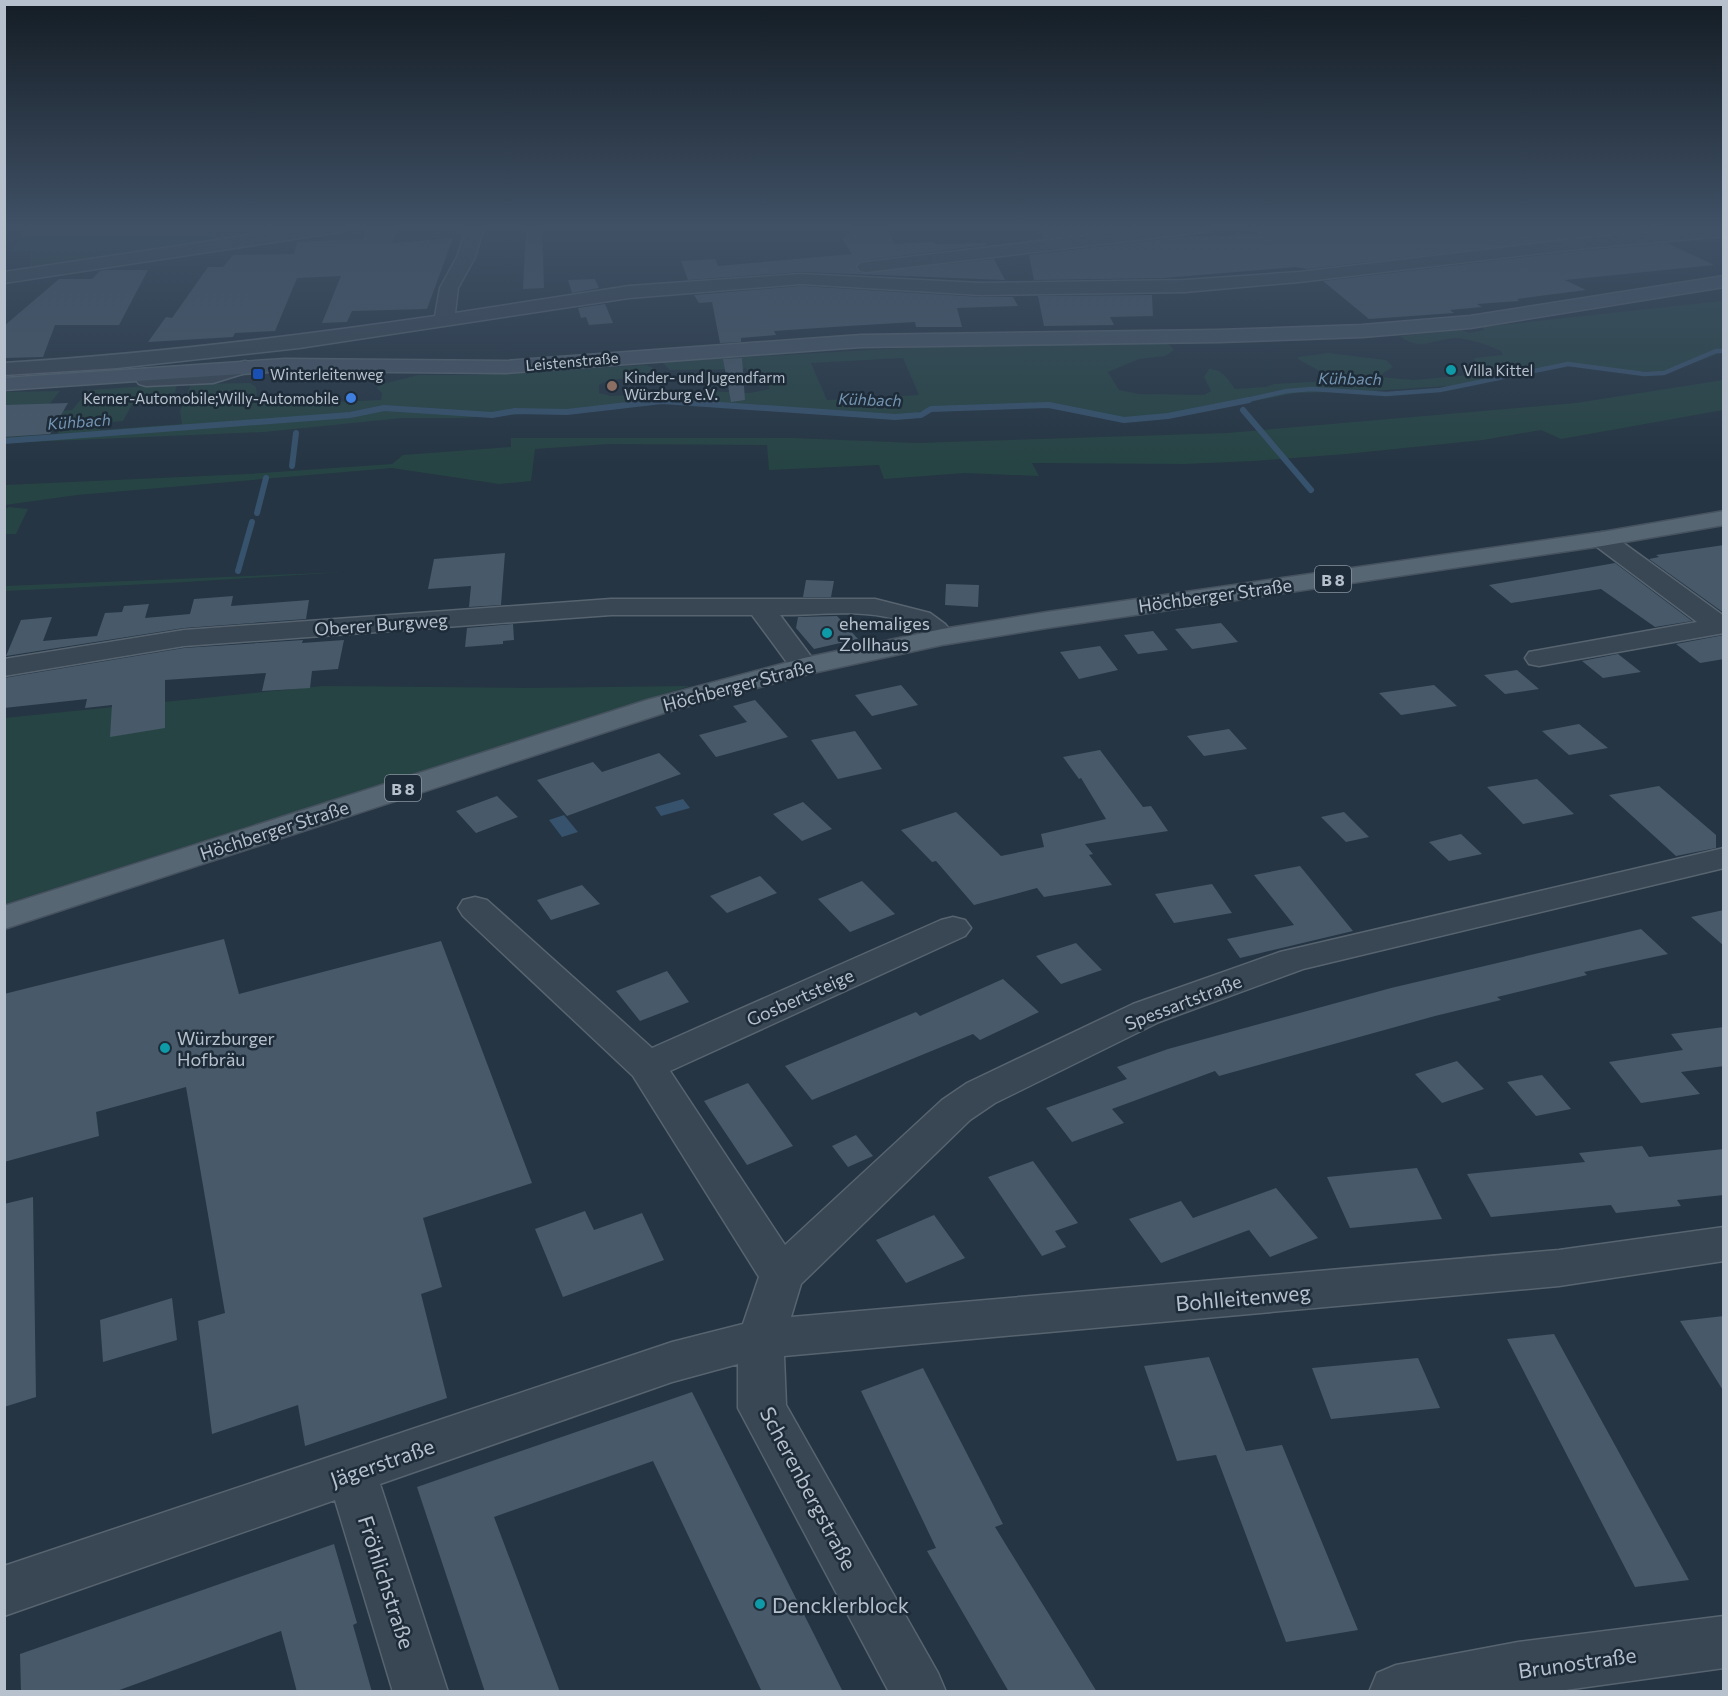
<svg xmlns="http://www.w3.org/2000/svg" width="1728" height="1696" viewBox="0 0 1728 1696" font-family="Commissioner,sans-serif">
	<rect width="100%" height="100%" fill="#253543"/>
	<path fill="#274444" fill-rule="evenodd" d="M27 227H333L33 270 30 267V251L11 252Z
		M1723 301V352L1680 368 1664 371 1625 372 1562 365 1462 385 1371 391 1295 393 1230 406 1132 420 1048 406H953L933 408 911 414 888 415 696 406 669 402 590 410 460 418H402L264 432 5 443V437L57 434 63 425 30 426 5 405V392L60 391 43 412 72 410 89 390 177 384 173 401 133 403 123 421 103 423 100 430 182 424 180 411 191 384 250 383 256 387 257 396 281 397 286 404 381 400 382 393 377 388 379 385 418 375H475L646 365 656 369C640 383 617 374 599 385V393L611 396 702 391 750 393 770 389 767 382 750 376 745 367 744 369 670 370 662 362 939 346 1168 344 1174 350 1165 356 1139 359 1108 372 1119 390 1139 394 1204 395 1211 391 1204 377 1209 369C1222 369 1228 379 1235 389L1266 387 1274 384 1328 381 1330 377 1298 359V357L1328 353 1386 360 1393 367 1383 373 1381 377 1414 380 1480 374 1474 358 1503 355 1501 351C1488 345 1474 340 1459 338 1435 337 1421 353 1400 336L1462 330 1469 333 1485 330 1482 327ZM903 358 919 395 827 400 811 363Z
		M1723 380V410L1561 439 1541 430 1483 440 1346 454 1253 461 1185 464 1032 463 1039 476 965 473 884 479 879 465 769 470 767 445 609 444 535 449 531 481 499 484 392 468 77 495 5 505V485L248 474 392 464 403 455 511 447V438H793L916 443 1227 433 1576 403Z
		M9 507 28 509 16 534H5V509Z
		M345 572 169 583 5 591V586Z
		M323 686 527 688 690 686 5 904 4 718Z"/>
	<path fill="#37526c" d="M683 799 690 808 661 816 655 807Z
		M564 815 578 832 562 837 549 820Z"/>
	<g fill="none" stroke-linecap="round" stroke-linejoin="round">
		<path stroke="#37526c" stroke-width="4.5" d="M660 401H666
			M1242 401 1287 391 1312 389 1386 394 1440 390 1568 364 1644 374 1664 373 1716 351H1724"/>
		<path stroke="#37526c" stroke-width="6" d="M1243 410 1311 490
			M4 441 350 415 384 408 492 415 515 411 567 412 662 401 895 417 921 415 931 409 1049 405 1124 420 1168 416 1249 400
			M292 466 296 433
			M257 513 266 478
			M238 571 252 522"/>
	</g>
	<path fill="#48596a" d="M397 227 392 243 453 238 427 309 352 311 347 322 322 323 341 276 297 278 275 331 235 333 233 337 148 342 166 317 172 318 208 267H223L233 255 294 254 297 242 363 239 367 228Z
		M526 227H542L544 288 523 289Z
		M861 227H887L894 244 933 242 935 244 985 243 987 245 860 261 855 267 860 273 994 259 1005 280 801 272 688 280 681 261 715 259 718 266 852 254 842 239Z
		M1041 227H1118L1119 230 1025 241 1043 238Z
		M1250 227H1632L1640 231 1307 269 1296 267 1163 278 1034 280 1029 255 1180 237 1259 235Z
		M1667 243 1714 265 1565 280 1586 290 1517 299 1519 301 1477 304 1482 307 1450 310 1454 313 1369 319 1323 281 1577 251Z
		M105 270H148L119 325H55L43 357 4 358V326L59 279H92L100 271Z
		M595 279 599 288 572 293 568 280Z
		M801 286 981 297H1013L1018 306 957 308 962 327H916L915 322 848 326 774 331 776 335 741 338V342L720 343 712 302 699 303 694 295Z
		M1152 295 1153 316 1110 317 1114 325 1044 326 1038 296Z
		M605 304 613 323 589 325 586 317 581 318 578 308Z
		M742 358 745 400 731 402 723 359Z
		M68 403 50 434 4 437V405Z
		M1724 545V613L1649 559 1659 557 1656 555Z
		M505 553 501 605 469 607 471 586 428 589 434 559Z
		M1615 563 1692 621 1655 627 1601 589 1511 603 1489 585Z
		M806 580 834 581 831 597H803Z
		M946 584 979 585 978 607 945 605Z
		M233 596 231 606 309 600 306 619 184 628 6 656 21 620 52 617 43 641 97 636 105 613 122 612 124 606 149 604 145 618 190 614 194 599Z
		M837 616 858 639 814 649 796 628 798 617Z
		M1221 623 1238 642 1192 649 1175 629Z
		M513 624 514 640 503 641V644L465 647 467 628Z
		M1153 631 1168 650 1138 654 1124 635Z
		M1724 635V659L1700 663 1676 644Z
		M303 640 302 643 344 640 338 669 312 671 310 688 262 691 266 673 165 680V728L110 737 112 705 85 708 87 699 4 708V678L184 648Z
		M1100 646 1118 670 1079 679 1060 652Z
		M1618 654 1641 672 1603 678 1582 661Z
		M1517 670 1539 689 1505 694 1484 675Z
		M901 685 918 705 872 716 855 695Z
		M1434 685 1457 706 1401 715 1379 693Z
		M755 700 788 737 716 757 699 735 747 722 733 706Z
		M1579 724 1608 748 1569 755 1542 731Z
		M1229 729 1247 749 1204 756 1187 736Z
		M855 731 882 769 838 779 811 740Z
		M1100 750 1143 807 1151 806 1168 831 1085 844 1093 854 1089 855 1112 885 1044 897 1037 888 974 905 936 861 932 862 901 830 956 812 1001 856 1044 847 1041 834 1106 819 1081 778 1079 779 1063 757Z
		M659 753 681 774 567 816 537 780 593 762 602 772Z
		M1537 779 1574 814 1523 824 1487 787Z
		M1659 786 1716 835V848L1676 856 1609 795Z
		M497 796 518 817 476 833 456 811Z
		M803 802 832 829 802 841 773 814Z
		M1344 812 1369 837 1346 842 1321 817Z
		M1461 834 1482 854 1449 861 1429 842Z
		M1300 866 1353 931 1240 958 1227 939 1294 925 1254 875Z
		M760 876 777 893 727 913 710 896Z
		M862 881 895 914 850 932 818 899Z
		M1212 884 1232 913 1174 923 1155 894Z
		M582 885 600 904 551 920 537 900Z
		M1724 910V946L1691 917Z
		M1641 929 1668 954 1584 972 1587 975 1497 997 1501 1000 1435 1016 1219 1076 1215 1071 1112 1109 1124 1123 1072 1142 1046 1108 1127 1079 1117 1067 1168 1049 1391 988Z
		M224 939 239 994 441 941 532 1183 423 1218 442 1287 421 1294 447 1398 305 1446 298 1405 212 1434 198 1321 225 1313 186 1087 96 1112 99 1136 4 1162V994Z
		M1076 943 1102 970 1061 984 1036 956Z
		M667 971 689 1002 640 1021 616 991Z
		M1003 979 1039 1012 980 1040 973 1034 812 1100 785 1066 916 1012 920 1016Z
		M1724 1027V1066L1681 1072 1700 1094 1641 1103 1609 1062 1683 1050 1671 1034Z
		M1457 1061 1484 1089 1442 1103 1415 1074Z
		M1542 1075 1571 1109 1536 1116 1507 1082Z
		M748 1083 793 1146 747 1165 704 1101Z
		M856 1135 873 1156 848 1167 832 1146Z
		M1642 1146 1649 1157 1724 1149V1195L1677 1200 1681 1206 1616 1213 1611 1205 1491 1217 1467 1174 1585 1162 1579 1153Z
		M1033 1161 1078 1223 1055 1231 1066 1247 1042 1256 988 1177Z
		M1417 1168 1442 1219 1350 1228 1327 1177Z
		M1276 1188 1318 1238 1270 1257 1249 1230 1161 1263 1129 1219 1181 1201 1193 1218Z
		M33 1197 36 1397 4 1407V1204Z
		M585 1211 594 1230 642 1213 664 1260 563 1297 535 1229Z
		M934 1215 965 1258 906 1283 876 1240Z
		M172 1298 177 1340 103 1362 100 1320Z
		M1724 1316V1392L1680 1321Z
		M1554 1334 1689 1580 1635 1587 1507 1339Z
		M1209 1357 1246 1451 1282 1445 1358 1630 1286 1642 1216 1455 1177 1461 1144 1366Z
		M1418 1358 1440 1408 1331 1419 1312 1368Z
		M923 1368 1003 1524 995 1527 1097 1692H1009L927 1551 936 1548 861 1391Z
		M692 1392 843 1692H762L653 1461 494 1517 560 1692H485L417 1487Z
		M334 1544 357 1623 353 1625 372 1692H297L281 1631 114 1692H21L20 1654Z"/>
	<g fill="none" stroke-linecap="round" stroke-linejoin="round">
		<g stroke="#576470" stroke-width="3">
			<path id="street" d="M305 227H348L340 232 4 283V272Z
				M467 227H484L475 257 458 288 455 313 629 286 801 274 981 283 1185 280 1299 272 1577 239 1709 227H1724V236L1577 249 1299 282 1185 292 981 295 801 284 629 298 299 348 117 368 4 375V363C149 354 292 337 435 316L440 288 457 257Z
				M1159 227H1212L1204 232 866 272 860 271 857 267 860 263 866 262Z
				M245 361 252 363 255 367 252 371 213 383 146 386 139 384 136 380 139 376 146 374 211 371Z
				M1602 532 1611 534 1724 616V633L1539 666 1529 664 1525 658 1529 652 1697 622 1593 544 1590 539 1593 534Z
				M611 599H875L930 613 945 624 956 637 952 643C929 648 917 625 895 619 859 609 817 615 780 615L818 666 814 672 804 674 794 672 752 615H611L184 646 4 676V659L184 630Z
				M1724 848V868L1303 969 1159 1022 995 1103 970 1120 801 1284 791 1317 1559 1250 1724 1227V1261L1559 1286 784 1356 786 1405 938 1673 946 1692H889L738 1408V1364L672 1382 380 1484 448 1692H393L335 1500 4 1616V1566L672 1342 743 1324 759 1277 633 1076 463 916 458 908 463 900 475 897 487 900 652 1048 941 920 953 917 965 920 971 928 965 936 670 1071 785 1245 942 1100 967 1083 1133 1004 1280 952Z
				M1724 1616V1668L1551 1692H1369L1377 1673 1396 1665 1518 1642Z"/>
		</g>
		<g stroke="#576470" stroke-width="3">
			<path id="secondary" d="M1724 276V287L1470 328 1362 337 1219 342 861 347 506 373 285 371 4 390V378L285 359 506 361 861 335 1219 330 1362 325 1470 316Z"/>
		</g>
		<g stroke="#46525f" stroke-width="3">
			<path id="primary" d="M1724 511V525L1602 546 1047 628 942 645 808 674 667 712 4 929V906L647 700 804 658 942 629 1047 612 1602 532Z"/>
		</g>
		<use href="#street" fill="#394653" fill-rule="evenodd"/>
		<use href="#secondary" fill="#475666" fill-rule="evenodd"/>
		<use href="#primary" fill="#576673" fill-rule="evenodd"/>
	</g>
	<linearGradient id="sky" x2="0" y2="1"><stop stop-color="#141d25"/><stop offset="0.49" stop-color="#405166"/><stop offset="1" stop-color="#405166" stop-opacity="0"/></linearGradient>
	<rect width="1728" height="465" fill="url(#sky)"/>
	<g fill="#0f9aa8" stroke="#1e2b38" stroke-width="2">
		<circle cx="1451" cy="370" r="6"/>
		<circle cx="827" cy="633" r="6"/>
		<circle cx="165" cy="1048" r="6"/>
		<circle cx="760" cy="1604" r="6"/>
	</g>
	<rect fill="#1a4fb4" stroke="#1e2b38" stroke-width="2" x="252" y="368" width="12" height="12" rx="3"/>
	<circle fill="#8d6e63" stroke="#1e2b38" stroke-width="2" cx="612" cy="386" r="6"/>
	<circle fill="#3f7fe0" stroke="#1e2b38" stroke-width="2" cx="351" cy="398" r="6"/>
	<g text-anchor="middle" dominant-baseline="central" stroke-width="5" stroke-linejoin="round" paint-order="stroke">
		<g font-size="15" fill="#b6c1cd" stroke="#1e2b38">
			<text transform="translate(572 361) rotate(-5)">Leistenstraße</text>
		</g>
		<g font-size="15" fill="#b6c1cd" stroke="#1e2b38" text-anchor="start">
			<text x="1463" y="370">Villa Kittel</text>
			<text x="270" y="374">Winterleitenweg</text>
			<text x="624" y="377">Kinder- und Jugendfarm<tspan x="624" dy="17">Würzburg e.V.</tspan></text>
			<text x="339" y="398" text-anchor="end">Kerner-Automobile;Willy-Automobile</text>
		</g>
		<g font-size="16" font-style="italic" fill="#7495b2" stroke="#1e2b38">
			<text transform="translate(1350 378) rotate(1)">Kühbach</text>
			<text transform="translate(870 399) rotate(2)">Kühbach</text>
			<text transform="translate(79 421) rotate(-4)">Kühbach</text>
		</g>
		<g fill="#1e2b38" stroke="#8894a0" stroke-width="1.5">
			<rect x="1315" y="566" width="36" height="26" rx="4.5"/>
			<rect x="385" y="775" width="36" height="26" rx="4.5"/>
		</g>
		<g font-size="16" font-weight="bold" fill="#b6c1cd">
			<text x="1333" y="579">B 8</text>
			<text x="403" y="788">B 8</text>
		</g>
		<g font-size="18" fill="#b6c1cd" stroke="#1e2b38">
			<text transform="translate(1215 595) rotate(-8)">Höchberger Straße</text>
			<text transform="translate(381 624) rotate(-4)">Oberer Burgweg</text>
			<text transform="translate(738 685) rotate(-15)">Höchberger Straße</text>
			<text transform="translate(274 830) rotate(-18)">Höchberger Straße</text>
			<text transform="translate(800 997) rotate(-24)">Gosbertsteige</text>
			<text transform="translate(1183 1002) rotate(-21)">Spessartstraße</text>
		</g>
		<g font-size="18" fill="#b6c1cd" stroke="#1e2b38" text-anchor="start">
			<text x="839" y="623">ehemaliges<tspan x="839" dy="21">Zollhaus</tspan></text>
			<text x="177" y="1038">Würzburger<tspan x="177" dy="21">Hofbräu</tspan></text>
		</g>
		<g font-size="21" fill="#b6c1cd" stroke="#1e2b38">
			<text transform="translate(1243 1297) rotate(-5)">Bohlleitenweg</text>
			<text transform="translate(382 1462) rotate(-19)">Jägerstraße</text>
			<text transform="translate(809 1488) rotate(62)">Scherenbergstraße</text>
			<text transform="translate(387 1582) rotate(72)">Fröhlichstraße</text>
			<text transform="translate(1577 1662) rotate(-8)">Brunostraße</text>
		</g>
		<g font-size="21" fill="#b6c1cd" stroke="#1e2b38" text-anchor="start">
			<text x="772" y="1604">Dencklerblock</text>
		</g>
	</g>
	<rect width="1728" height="1696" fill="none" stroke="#b6c1cd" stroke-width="12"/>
</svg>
